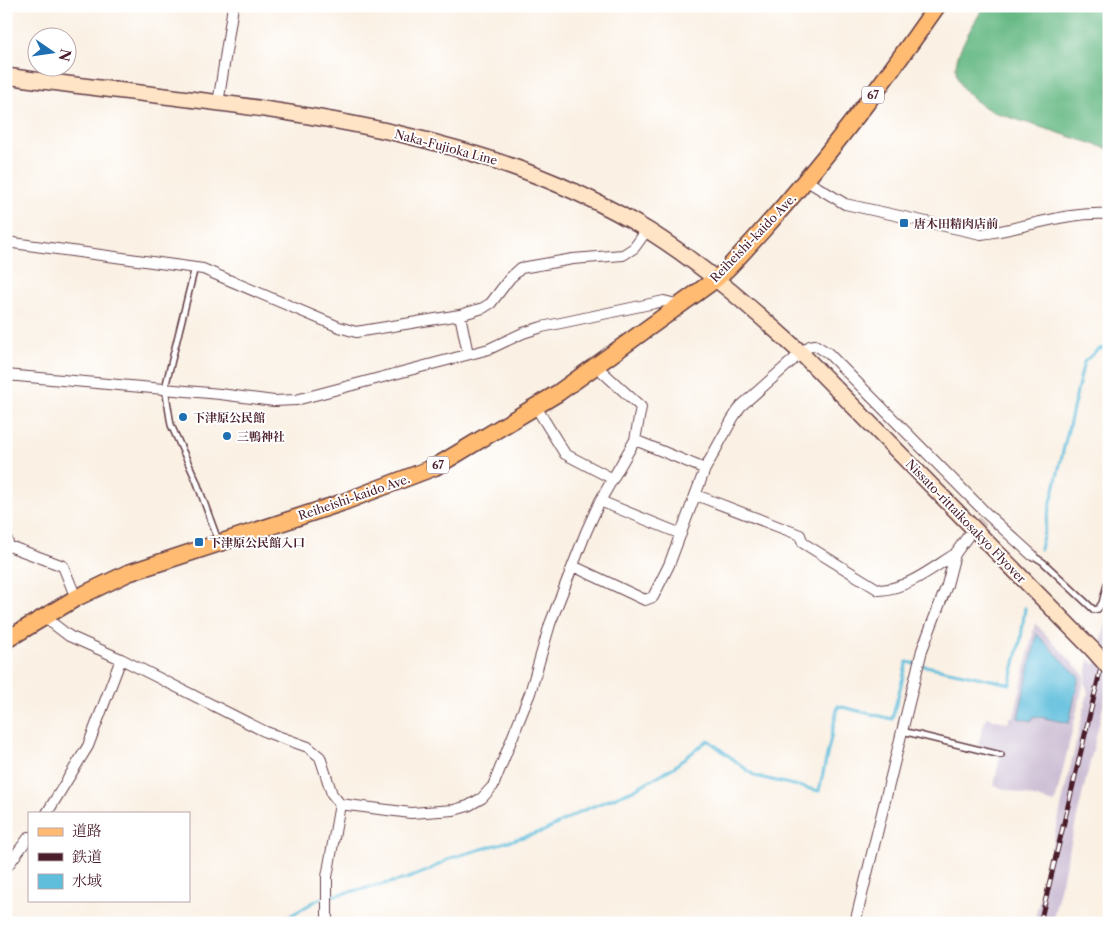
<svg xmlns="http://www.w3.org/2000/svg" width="1115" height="929" viewBox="0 0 1115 929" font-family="'Libre Caslon Text','Noto Serif JP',serif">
	<rect width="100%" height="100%" fill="#fff"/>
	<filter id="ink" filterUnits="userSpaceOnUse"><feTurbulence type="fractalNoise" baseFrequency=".02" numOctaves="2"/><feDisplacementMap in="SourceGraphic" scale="10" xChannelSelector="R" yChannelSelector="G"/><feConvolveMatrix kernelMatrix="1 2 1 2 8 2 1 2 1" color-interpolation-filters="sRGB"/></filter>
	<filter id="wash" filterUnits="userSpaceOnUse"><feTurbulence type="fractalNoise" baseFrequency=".0096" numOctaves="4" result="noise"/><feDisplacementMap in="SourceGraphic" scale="20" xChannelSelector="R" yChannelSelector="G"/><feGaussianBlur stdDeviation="1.12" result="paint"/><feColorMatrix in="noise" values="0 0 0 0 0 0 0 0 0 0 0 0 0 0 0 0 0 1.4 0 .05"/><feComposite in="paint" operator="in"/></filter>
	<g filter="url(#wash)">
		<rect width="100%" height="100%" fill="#faf0e3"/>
		<path fill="#ccbed4" d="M1109 613V682L1052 923H1034L1088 692 1085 683 1089 659 1095 665Z
			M1035 623 1085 676 1055 803 994 786 1001 751 978 745 986 717 1008 723 1010 717H1014Z"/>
		<path fill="#67b985" stroke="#586c58" d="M984 6H1109V149L993 112C933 78 958 53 984 6Z"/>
		<path fill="#5ebedc" stroke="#546e84" d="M1037 634 1079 677 1069 723 1034 716 1032 721 1018 718Z"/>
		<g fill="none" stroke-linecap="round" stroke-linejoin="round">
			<path stroke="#5ebedc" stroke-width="3" d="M1040 549 1084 362 1097 350 1109 346
				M283 923 290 916 319 899 406 879 427 871 451 858 544 831 584 810 633 790 674 767 708 740 755 776 819 791 838 706 892 719 907 662 1010 684 1021 638 1025 608"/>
		</g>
	</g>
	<g filter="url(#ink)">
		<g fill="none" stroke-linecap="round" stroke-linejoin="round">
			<path stroke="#d7c6be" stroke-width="10" stroke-dasharray="10 5" stroke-linecap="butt" d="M970 533 983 521"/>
			<g stroke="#643e47" stroke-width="8">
				<path id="service" d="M195 267 165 388 171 425 196 480 218 540
					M1032 555 1043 562 1094 610 1098 609 1102 603 1109 577
					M902 731 1001 755"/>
			</g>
			<g stroke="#643e47" stroke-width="12">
				<path id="minor" d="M218 104 233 6
					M807 181 845 204 981 234C1024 229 1065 211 1109 214
					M6 242 203 269 339 327 356 332 460 315 483 308 491 303 510 278 521 268 573 259 623 255 634 248 647 230
					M460 315 468 354
					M6 375 220 394 274 401 296 400 489 349 523 333 542 327 664 301 680 305
					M536 407 565 454 613 479
					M635 440 705 469
					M696 495 800 535 803 543 879 590C907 589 931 569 955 554
					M600 501 681 534
					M6 537 9 546 63 566 76 598
					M573 566 645 600 653 597 669 565 705 469 733 418 741 406 801 353 810 346 815 345 828 353 988 515 1032 555
					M43 616 69 636 121 659 266 732 308 747 320 757 332 794 340 804 411 813 454 810 468 806 482 798 493 786 530 693 550 624 586 532 600 501 635 440 641 407 596 366
					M47 813 88 746 121 659
					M6 868 29 837
					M327 923V877L340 804
					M855 923 922 650 947 585 955 554 968 536"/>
			</g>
			<g stroke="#643e47" stroke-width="18">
				<path id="secondary" d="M6 76C223 107 457 113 649 231 704 266 753 309 801 353L1093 650"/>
			</g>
			<g stroke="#643e47" stroke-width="19">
				<path id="primary" d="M6 640 76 598 128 573 341 503 435 467 558 393 716 279 728 268C805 187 873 98 937 6"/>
			</g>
			<use href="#service" stroke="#fff" stroke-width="5"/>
			<use href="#minor" stroke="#fff" stroke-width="10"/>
			<use href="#secondary" stroke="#ffe4c6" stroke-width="15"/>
			<use href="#primary" stroke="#ffbb71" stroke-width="16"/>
			<g stroke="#4a1f2b" stroke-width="5">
				<path id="rail" d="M1040 923 1109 634"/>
			</g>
			<use href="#rail" stroke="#fff" stroke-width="3" stroke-dasharray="9" stroke-linecap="butt"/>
			<g stroke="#643e47" stroke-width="18" stroke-linecap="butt">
				<path id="secondary-bridge" d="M1093 650 1109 668"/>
			</g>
			<use href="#secondary-bridge" stroke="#ffe4c6" stroke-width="15"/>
		</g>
	</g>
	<g fill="#1f6fb2" stroke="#fff" stroke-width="2">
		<rect x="899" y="218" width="10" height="10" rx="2.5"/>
		<circle cx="183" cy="417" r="5"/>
		<circle cx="227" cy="436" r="5"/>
		<rect x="194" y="537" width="10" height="10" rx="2.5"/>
	</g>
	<g text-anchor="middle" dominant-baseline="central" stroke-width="4" stroke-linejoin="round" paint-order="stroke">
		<g fill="#fff" stroke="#80626b" stroke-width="1">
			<rect x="862" y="86.5" width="22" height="17" rx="4"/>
			<rect x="427" y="456.5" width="22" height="17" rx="4"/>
		</g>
		<g font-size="11" font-weight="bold" fill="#4a1f2b">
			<text x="873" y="95">67</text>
			<text x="438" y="465">67</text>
		</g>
		<g font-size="12" fill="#4a1f2b" stroke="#fff">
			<text transform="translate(446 147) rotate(15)">Naka-Fujioka Line</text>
			<text transform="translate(753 238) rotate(-46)">Reiheishi-kaido Ave.</text>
			<text transform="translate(354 497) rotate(-19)">Reiheishi-kaido Ave.</text>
			<text transform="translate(966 521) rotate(46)">Nissato-rittaikosakyo Flyover</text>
		</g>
		<g font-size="12" font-weight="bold" fill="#4a1f2b" stroke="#fff" text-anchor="start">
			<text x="914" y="223">唐木田精肉店前</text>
			<text x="193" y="417">下津原公民館</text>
			<text x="237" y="436">三鴨神社</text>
			<text x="209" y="542">下津原公民館入口</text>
		</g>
	</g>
	<rect width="1115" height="929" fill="none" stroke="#fff" stroke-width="25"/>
	<rect x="28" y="812" width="162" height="90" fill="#ffffff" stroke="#b7a5aa"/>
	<rect x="38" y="828" width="25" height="8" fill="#ffbb71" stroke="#b7a5aa"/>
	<text x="72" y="836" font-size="15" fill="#4a1f2b">道路</text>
	<rect x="38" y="853" width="25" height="8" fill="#4a1f2b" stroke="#b7a5aa"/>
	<text x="72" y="862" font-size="15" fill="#4a1f2b">鉄道</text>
	<rect x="38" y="874" width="25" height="15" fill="#5ebedc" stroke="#b7a5aa"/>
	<text x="72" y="886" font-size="15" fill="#4a1f2b">水域</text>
	<g transform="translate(52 52) rotate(103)"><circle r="24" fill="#ffffff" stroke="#b7a5aa"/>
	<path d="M0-4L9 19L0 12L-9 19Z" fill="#1f6fb2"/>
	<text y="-8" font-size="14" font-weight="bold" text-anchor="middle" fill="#4a1f2b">N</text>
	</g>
</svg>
